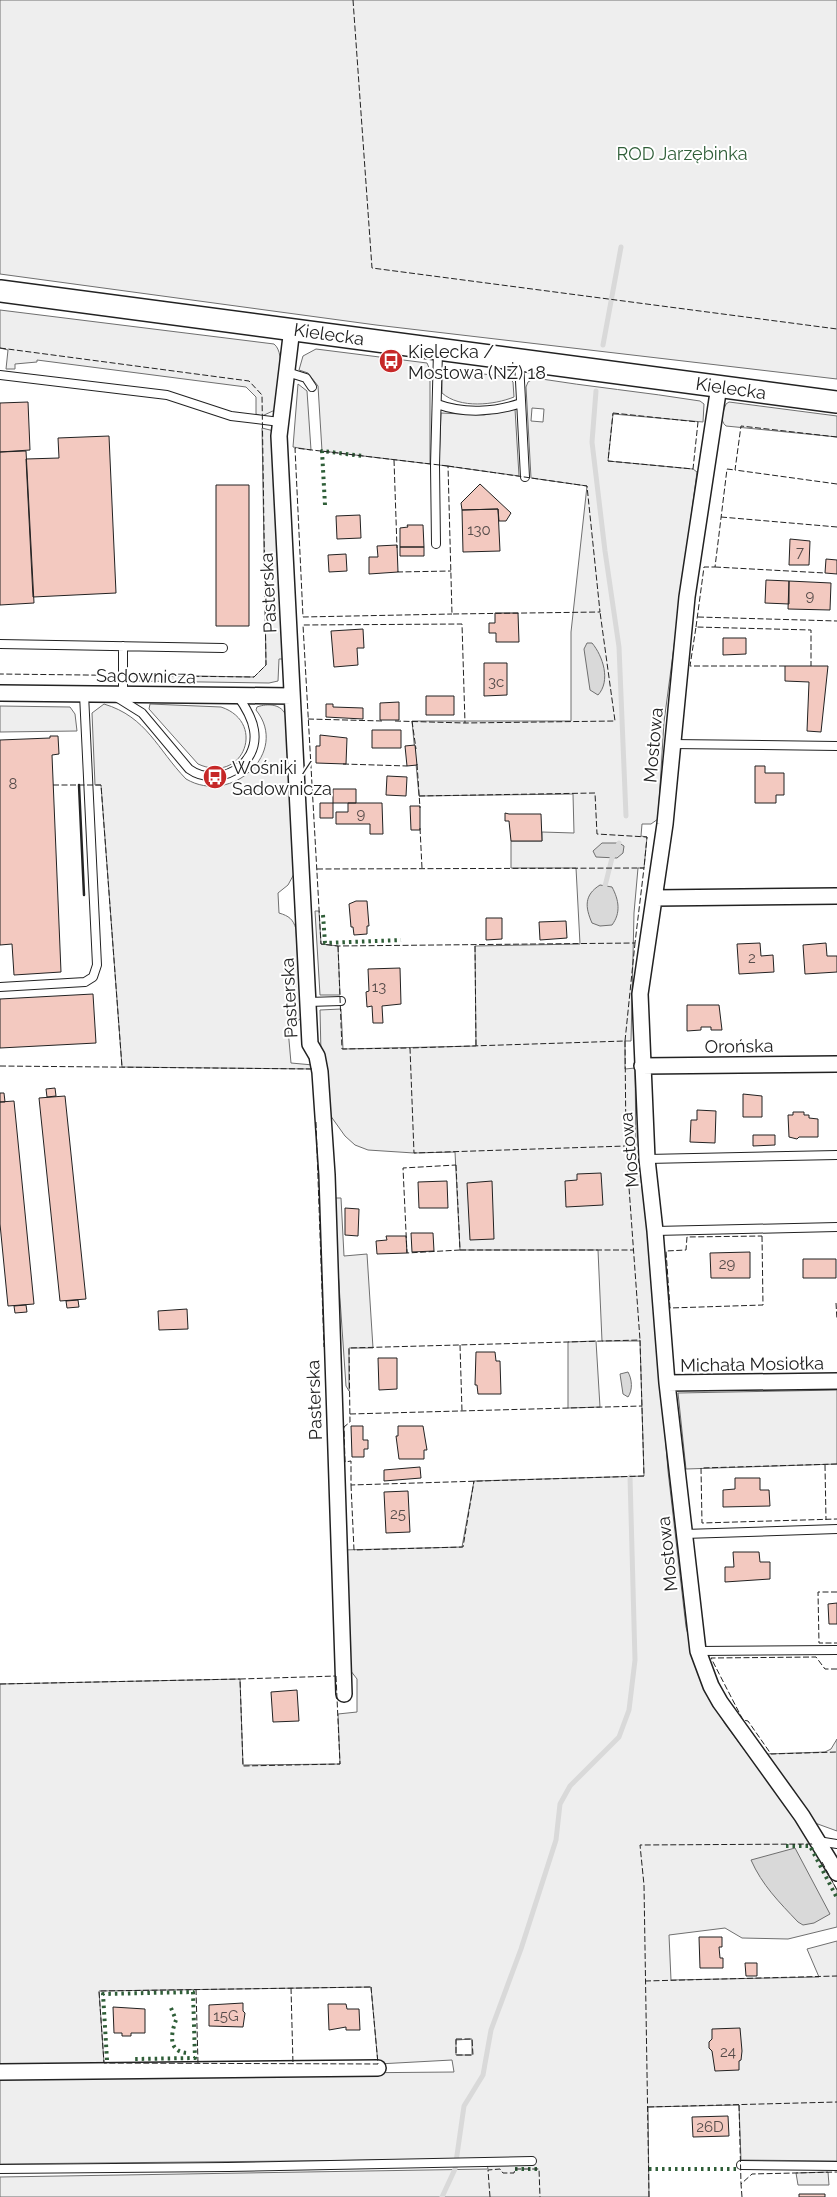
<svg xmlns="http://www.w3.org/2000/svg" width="837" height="2197" viewBox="0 0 837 2197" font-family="Raleway,sans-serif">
	<rect width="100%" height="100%" fill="#fff"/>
	<path fill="#eee" stroke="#6f6f6f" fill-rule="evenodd" d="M0 0H837V379L376 325 0 274Z
		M0 310 274 344C287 354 277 394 275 410L262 416 256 414V397L246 387 37 360V362L15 364V369H6L8 350 0 348Z
		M316 349 427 363 430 370V464L322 451 318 386 308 373 299 370 303 356Z
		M442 369 508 377 513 382 514 397C494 405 460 409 442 393Z
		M535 378C590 387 645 392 700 401L704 404 703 422 613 414 608 461 693 469 697 472 664 722 658 819 651 824H642L641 836 647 837 644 868H638L634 913 631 1041H625V1069L635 1068 636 1146 626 1147 627 1159H639L650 1242 668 1471 686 1627 698 1671 713 1703 725 1724 800 1824 837 1890V1927L788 1939 742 1938 725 1928 669 1935 671 1980 819 1977 807 1949 837 1941V2161L741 2160 739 2105 648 2107 649 2197H0V2177L488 2169 486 2159 0 2164V2076L454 2072 452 2060 378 2064 371 1987 99 1991 104 2063 100 2065 0 2066V1684L240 1679 243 1765 340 1764 338 1714 357 1712V1679L347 1666 342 1550 462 1547 474 1481 644 1476 640 1341H602L598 1250H460L455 1152 414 1153 368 1150 355 1145 345 1136 330 1115 321 1054 320 1010 341 1009 343 1049 476 1046 475 946 580 944 576 868H511V841H542V832L574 833 573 794 419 796 412 721H571V632L587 486 531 478 526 387 528 382ZM532 408 544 409 543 422 531 421ZM472 2039V2055H456V2040Z
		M298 384 307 391 311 450 293 447Z
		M729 402 837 416V437L726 426C719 420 723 412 726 404Z
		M515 409 519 476 439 465 441 413 484 415Z
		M262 428 274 431 284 659H279L278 681 269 683 139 681 133 675 254 677 266 665Z
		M104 704C147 717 157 749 186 779 232 806 290 752 256 710L257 707C268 703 282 704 286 716L294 874 288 885 278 893 279 913C289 916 293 919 296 929L301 1018 288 1029 291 1063 313 1065 314 1069 122 1067 101 785H95L92 713Z
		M150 704 221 707C267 722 244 785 198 764L149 709Z
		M0 706 70 707 75 714 77 731 0 732Z
		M315 911H319L321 944 338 946 340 995H320Z
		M333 1198H341L344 1256 367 1254 373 1348H349V1391L346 1386Z
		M596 1341 600 1407 568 1408V1342Z
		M837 1390V1464L686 1469 678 1393Z
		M837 1739V1831L815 1823 766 1754 825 1752 831 1749Z
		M828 2172 829 2185H798L796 2173Z"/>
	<path fill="#d9d9d9" stroke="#6f6f6f" d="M587 643H592C603 656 611 681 598 695L590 690 584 649Z
		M602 843H619L624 846 623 853 617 858 596 857 593 851Z
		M600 885 612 887C619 900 621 913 612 925L600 926 592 923C585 907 584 895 600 885Z
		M628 1372C632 1379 633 1390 628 1397L623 1394 620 1374Z
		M795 1848 830 1914 814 1923 803 1925 798 1922C779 1902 762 1885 751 1860Z"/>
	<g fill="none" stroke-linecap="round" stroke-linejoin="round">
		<path stroke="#d9d9d9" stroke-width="5" d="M603 345 621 247
			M596 391 592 442 605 551 619 647 626 816
			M605 886 612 858 619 843
			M442 2197 455 2169 464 2106 483 2075 491 2030 521 1949 556 1840 560 1804 570 1786 619 1737 629 1710 635 1660 630 1477"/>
	</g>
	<path fill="#f3c9c0" stroke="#222" d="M28 402 30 450 0 452V403Z
		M109 436 116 593 33 597 26 459 59 458 58 438Z
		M26 451 34 603 0 605V452Z
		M480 484 511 513 506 521H499L498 509 462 510 461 503Z
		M216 485H249V626H216Z
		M498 509 500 551 463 552 462 510Z
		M360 515 361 538 337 539 336 516Z
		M407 525H423L424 547H400V528L408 527Z
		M790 539 810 541 809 565H789Z
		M397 545 398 572 369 574V557H378L377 546Z
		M400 547H424V556H400Z
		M346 554 347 571 329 572 328 555Z
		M826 559 837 560V574L825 573Z
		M766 580 789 581V604L765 603Z
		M789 581 831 583 830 610 788 609Z
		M495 613H518L519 642H496V633H489V623H495Z
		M363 629 364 648H357L358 665 334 667 331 631Z
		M723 638H746V654L723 655Z
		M484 663H507V695L484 696Z
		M785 666H828L821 732 807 731 809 682 785 681Z
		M426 696H454V715H426Z
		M399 702V720H380V703Z
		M326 704H333V707L363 708V719L326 717Z
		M372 730H401V748H372Z
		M320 735 347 738 346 764 316 763V746H320Z
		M50 736H58L59 754 52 755 61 972 14 975 12 944 0 945V740L50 738Z
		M415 745 417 765 407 766 405 746Z
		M755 766H765V773H784V795H776V803H755Z
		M387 776 407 777 406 796 386 795Z
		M333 789H356V803H333Z
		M320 803H333V818H320Z
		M348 803H382L383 834H370V824H336V812H348Z
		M410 806H420V830H411Z
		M505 813 509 814H541L542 841H511L509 821H505Z
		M356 901H367L369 926H367V934L354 935 353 927H351L349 904Z
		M486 918H502V939L486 940Z
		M566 921 567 938 540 940 539 922Z
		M760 943 761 956 773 955 774 972 739 974 737 944Z
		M826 943 827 956H837V972L805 974 803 945Z
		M400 968 401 1004 382 1006 383 1023H373L372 1006 367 1007 366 992 369 991 368 969Z
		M93 994 96 1043 0 1048V999Z
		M687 1005H719L722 1030H711V1027H701V1030L687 1031Z
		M55 1088 56 1096 47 1097 46 1089Z
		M0 1093H4L5 1102H0Z
		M743 1094 762 1096V1117H743Z
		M65 1096 86 1299 60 1301 39 1098Z
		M14 1101 34 1304 8 1306 0 1224V1102Z
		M697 1110 716 1111 715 1143 690 1142 691 1120H697Z
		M793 1112H804V1115H809V1118L818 1119V1137H799L797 1139 789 1137 788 1115H793Z
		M753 1135H775V1145L753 1146Z
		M601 1173 603 1205 566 1207 565 1181 577 1180V1174Z
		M447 1181 448 1208H419L418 1182Z
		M492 1181 494 1239 470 1240 467 1183Z
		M345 1208 359 1209 358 1236 345 1235Z
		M411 1233H433L434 1251 412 1252Z
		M386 1236H406L407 1253 377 1254 376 1241 387 1240Z
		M750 1252V1278H711L710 1253Z
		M803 1259H836V1278H803Z
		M78 1300 79 1307 67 1308 66 1301Z
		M26 1305 27 1312 15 1313 14 1306Z
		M187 1309 188 1329 159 1330 158 1311Z
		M476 1352H495L496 1361H500L501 1394H478L477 1385H475Z
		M378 1358H397V1389L379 1390Z
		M351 1426H363V1440H368V1449H364V1457H352Z
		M398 1426H423L427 1450H424V1459H399L396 1436H398Z
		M420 1467 421 1478 384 1481V1470Z
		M735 1478H760V1490H769L770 1506 723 1507V1490L735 1489Z
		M408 1491 410 1532 386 1533 384 1492Z
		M733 1552H759L760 1562H770V1579L725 1582V1567H734Z
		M837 1603V1624H829L828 1604Z
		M297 1690 299 1721 273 1722 271 1692Z
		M699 1937H722V1947H719L720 1958H723V1968H700Z
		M745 1963H757V1976H746Z
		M243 2003V2011L245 2013 243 2027 209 2026V2005Z
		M328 2004H346L347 2009H359L360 2030H346V2027L329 2030Z
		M113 2007 145 2009V2033H131V2036H122V2033H114Z
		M740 2028 742 2051 741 2060 739 2061V2070L715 2071 712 2051 709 2048V2042L712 2039V2029Z
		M728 2116 729 2136 693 2137 692 2117Z
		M799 2194H825V2197H799Z"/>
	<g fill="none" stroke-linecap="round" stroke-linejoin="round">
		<g stroke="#222" stroke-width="10">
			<path id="lane" d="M519 362 525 477
				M287 372 306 378 312 387
				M0 375 167 395 231 416 280 422
				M437 404C464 414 495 412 521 403
				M436 544 435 465 438 351
				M0 644 223 648
				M123 646V694
				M118 698 142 713 189 769C217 789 260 766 254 730 252 717 245 706 237 695
				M671 744 837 746
				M0 987 85 982 93 977 97 965 84 694
				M308 1002 341 1001
				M647 1159 837 1155
				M655 1231 837 1227
				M684 1534 837 1529
				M698 1651 837 1650
				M818 1841 837 1844
				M741 2165 837 2166
				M0 2169 228 2167 532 2161"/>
		</g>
		<g stroke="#222" stroke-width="18">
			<path id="street" d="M292 328 279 436 310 1044 317 1056 320 1072 327 1175 344 1694
				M719 386 687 597 665 824 640 994 647 1159 655 1231 667 1383 698 1651 711 1686 720 1702 802 1816 837 1873
				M0 693 292 696
				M655 898 837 896
				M642 1066 837 1064
				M667 1383 837 1381
				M0 2072 378 2068"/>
		</g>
		<g stroke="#222" stroke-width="24">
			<path id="secondary" d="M0 291 837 402"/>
		</g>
		<use href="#lane" stroke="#fff" stroke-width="8"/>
		<use href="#street" stroke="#fff" stroke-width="15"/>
		<use href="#secondary" stroke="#fff" stroke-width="21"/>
		<path stroke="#2f5e38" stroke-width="4" stroke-dasharray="2.5 4" stroke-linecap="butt" d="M325 505 322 451 363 456
			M323 915 325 943 401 940
			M786 1846H810L837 1898
			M171 2008 176 2020C171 2033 167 2053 189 2053
			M107 2060 103 1994 193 1992 195 2058 135 2059
			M515 2169H539
			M649 2169H736"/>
		<path stroke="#222" stroke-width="1" stroke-dasharray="6 2.5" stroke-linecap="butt" d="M353 0 372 268 837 329
			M0 348 249 381 262 395 266 665 254 677 0 674
			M613 413 698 422 693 469 608 461Z
			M837 437 741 426 735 470 837 484
			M394 460 397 548
			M448 466 587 486 600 612 452 614Z
			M448 466 295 448 303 617 452 614
			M721 517 837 527
			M715 567 825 573
			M398 571V572L451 571
			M698 617 837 621
			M696 627 704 567H715L727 469 735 470
			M785 666H690L696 627 811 630V666
			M308 719 383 721
			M395 721 465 723
			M412 721 416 749
			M343 764 407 766
			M417 764 420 808
			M53 785H101L122 1067
			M419 796 595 793 597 834 647 837 644 868
			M420 828 422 868
			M317 869 644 868 635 943 338 946 321 944 303 625 462 624 465 723 615 721 600 612
			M338 946 342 1049 410 1048
			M475 946 476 1046
			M625 1041 626 1146 414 1153 410 1048Z
			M625 1041 635 943
			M0 1066 314 1069
			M316 1122 324 1347
			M626 1146 640 1340
			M456 1165 460 1250 407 1253 403 1168Z
			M762 1236 763 1305 670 1308 666 1251 686 1250 687 1237Z
			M460 1250H634
			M836 1303 837 1320
			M640 1340 644 1476 351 1485V1461L345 1462 344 1427 350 1422 349 1348Z
			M460 1345 462 1411
			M350 1414 642 1406
			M837 1464 701 1468 702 1523 837 1519
			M825 1465 826 1520
			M351 1485 354 1550 463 1547 474 1481
			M837 1592H818L819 1643H837
			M837 1669H825L816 1657 711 1658 743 1720 748 1721 771 1754 837 1752
			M336 1676 340 1764 243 1766 240 1679Z
			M0 1684 240 1679
			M822 1862 837 1890
			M645 1981 837 1976
			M371 1987 378 2064 104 2063 99 1991Z
			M291 1988 293 2064
			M196 1989 198 2063
			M456 2039H472L473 2055H456Z
			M739 2105 741 2184
			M648 2107 837 2102
			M490 2197 488 2170 500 2169 503 2173H514L515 2169H539L540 2197
			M649 2197 644 1885 640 1845 812 1844 813 1846
			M742 2197 741 2184 752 2174 837 2172"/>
		<path stroke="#222" stroke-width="2.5" d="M79 785 84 895"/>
	</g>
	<defs>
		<g id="bus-disc" transform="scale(1.25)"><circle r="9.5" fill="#c62828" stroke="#fff"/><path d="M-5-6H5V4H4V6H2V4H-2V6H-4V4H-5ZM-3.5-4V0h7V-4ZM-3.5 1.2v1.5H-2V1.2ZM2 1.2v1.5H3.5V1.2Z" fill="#fff"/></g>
	</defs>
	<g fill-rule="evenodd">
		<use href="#bus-disc" x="391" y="361"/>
		<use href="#bus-disc" x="215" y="777"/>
	</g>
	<g text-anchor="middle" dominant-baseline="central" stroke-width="4" stroke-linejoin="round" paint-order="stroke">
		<g font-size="15" fill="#564c4a">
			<text x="479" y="530">130</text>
			<text x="800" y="552">7</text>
			<text x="810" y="596">9</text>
			<text x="496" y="682">3c</text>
			<text x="13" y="784">8</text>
			<text x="361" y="814">9</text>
			<text x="752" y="958">2</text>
			<text x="379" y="987">13</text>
			<text x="727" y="1264">29</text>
			<text x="398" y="1514">25</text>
			<text x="226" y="2016">15G</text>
			<text x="728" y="2052">24</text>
			<text x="710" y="2127">26D</text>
		</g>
		<g font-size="18" fill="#2f5e38" stroke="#fff">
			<text x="682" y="153">ROD Jarzębinka</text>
		</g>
		<g font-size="18" fill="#222" stroke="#fff">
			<text transform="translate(329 334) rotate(8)">Kielecka</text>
			<text transform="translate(731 388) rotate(8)">Kielecka</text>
			<text transform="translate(268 593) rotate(-93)">Pasterska</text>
			<text transform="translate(146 676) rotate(1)">Sadownicza</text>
			<text transform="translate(653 745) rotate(-85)">Mostowa</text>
			<text transform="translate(289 998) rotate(-93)">Pasterska</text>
			<text transform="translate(739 1046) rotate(-1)">Orońska</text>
			<text transform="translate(629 1150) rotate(-95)">Mostowa</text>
			<text transform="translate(752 1364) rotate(-1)">Michała Mosiołka</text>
			<text transform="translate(314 1400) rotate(-92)">Pasterska</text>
			<text transform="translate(667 1554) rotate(-96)">Mostowa</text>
		</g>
		<g font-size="18" fill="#222" stroke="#fff" text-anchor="start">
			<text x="408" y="351">Kielecka /<tspan x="408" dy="21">Mostowa (NŻ) 18</tspan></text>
			<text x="232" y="767">Wośniki /<tspan x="232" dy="21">Sadownicza</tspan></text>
		</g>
	</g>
</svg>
